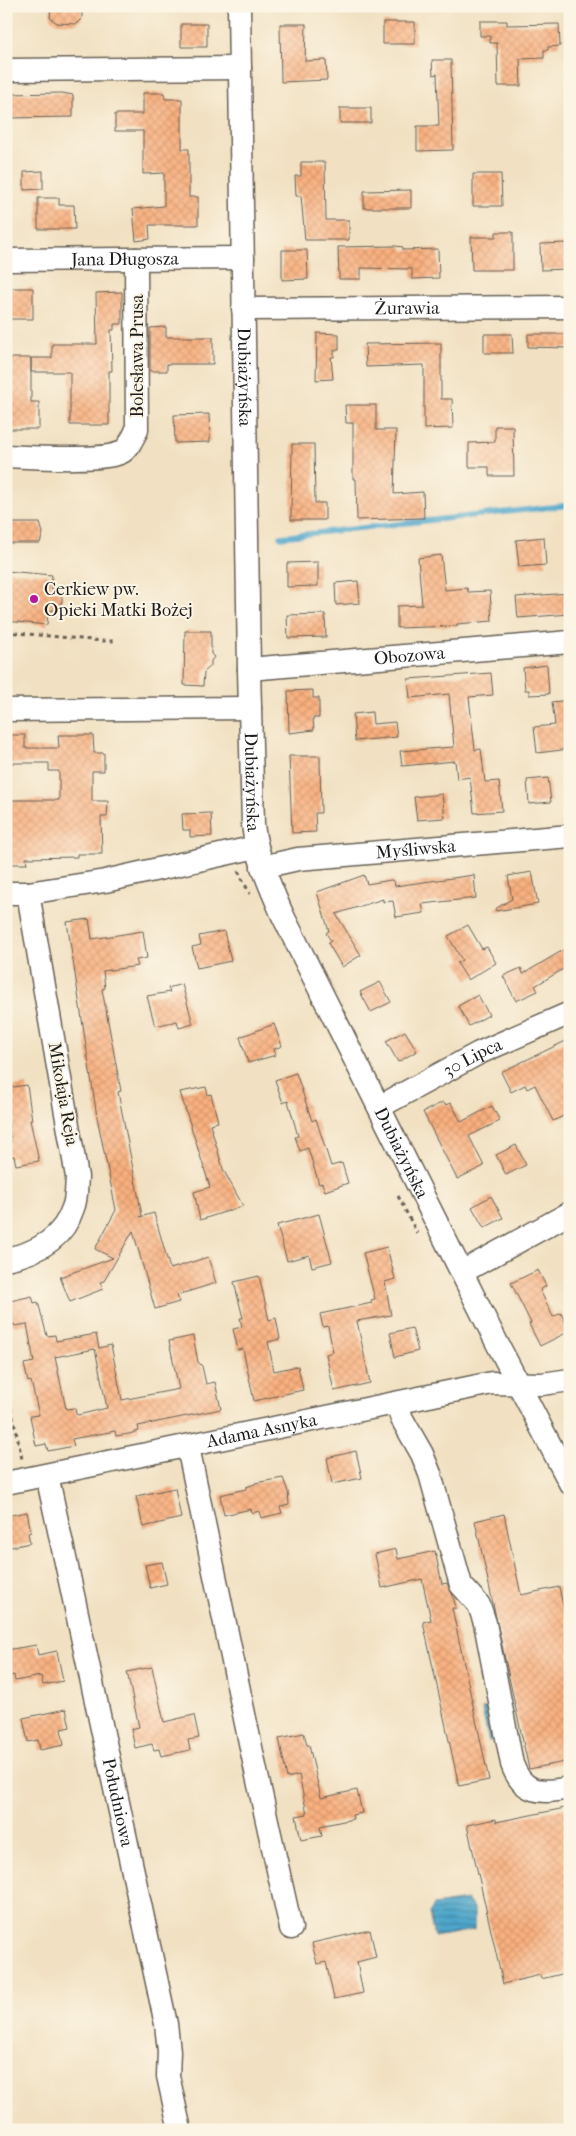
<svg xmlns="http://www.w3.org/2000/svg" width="576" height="2136" viewBox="0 0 576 2136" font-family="'IM FELL French Canon',serif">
	<defs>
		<pattern id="water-rules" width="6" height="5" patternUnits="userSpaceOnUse" patternTransform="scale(1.25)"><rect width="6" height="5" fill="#4ea6cb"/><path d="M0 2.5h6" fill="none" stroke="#4086a4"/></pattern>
		<pattern id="building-cross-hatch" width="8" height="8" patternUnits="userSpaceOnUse" patternTransform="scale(1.25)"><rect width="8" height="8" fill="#f9b07f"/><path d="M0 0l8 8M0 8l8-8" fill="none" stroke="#d5976d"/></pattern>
	</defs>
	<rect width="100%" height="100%" fill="#fcf5e5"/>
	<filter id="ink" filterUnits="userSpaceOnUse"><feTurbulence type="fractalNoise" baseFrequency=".02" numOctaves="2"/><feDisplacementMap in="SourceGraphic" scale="10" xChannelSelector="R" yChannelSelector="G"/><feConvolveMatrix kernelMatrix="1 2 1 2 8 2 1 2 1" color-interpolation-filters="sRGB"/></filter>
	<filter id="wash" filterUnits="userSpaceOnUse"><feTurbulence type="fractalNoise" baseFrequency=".0096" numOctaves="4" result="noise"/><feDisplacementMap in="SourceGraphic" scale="20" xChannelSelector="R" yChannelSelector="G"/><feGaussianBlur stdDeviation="1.12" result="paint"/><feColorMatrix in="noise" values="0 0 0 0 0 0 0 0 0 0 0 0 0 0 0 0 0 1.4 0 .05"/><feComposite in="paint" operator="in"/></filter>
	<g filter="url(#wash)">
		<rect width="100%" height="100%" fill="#f1e1c2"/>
		<path fill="url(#water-rules)" stroke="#356174" d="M492 1706 499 1739 489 1741 482 1709Z
			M467 1900 474 1908V1930L434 1937 429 1913 434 1905Z"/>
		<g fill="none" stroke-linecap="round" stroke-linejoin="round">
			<path stroke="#4ea6cb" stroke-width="5.5" d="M280 537 570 505"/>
		</g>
		<g id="blocks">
			<path fill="url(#building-cross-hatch)" fill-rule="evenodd" d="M51 6H82V18L76 24 57 23 50 18Z
				M480 21H507V25L559 24 560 46 548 47V50H544V58L520 59 521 86H498L497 43H490V36H480Z
				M383 22H415V44H383Z
				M181 24H207V47H181Z
				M280 24H306L305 61 326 60 327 80 281 82Z
				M432 60H451L453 150 417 151V126H439L437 74 433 75Z
				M62 93 73 95V117L6 118V94Z
				M143 93H164L165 99H182V149H189V197H198V225H149L150 239 136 241 133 209 164 206V173L143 174V131H115V114H143Z
				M340 108H371V123H340Z
				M301 162H325L326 220H349V240H305L301 196H296L295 176H301Z
				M43 171V189L24 190V172Z
				M473 174H501L502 206H473Z
				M411 190V208H364V191Z
				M38 198H59V205H74L75 229H38Z
				M496 232H513V270H472L471 237H496Z
				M567 243V269L541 270 540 244Z
				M395 246 403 247V250L438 249 439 278 412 279V269L361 268V279H339L338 247Z
				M282 250H307L308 279 282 280Z
				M6 288H33V319H6Z
				M122 292V324H114V330H111L112 371H109V425H70V372H31V358H52V344H97L96 293Z
				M166 327V337H213V364H167V371H150V328Z
				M317 333 339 334V350H334V357H331L333 379 316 380Z
				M484 334H512L513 353H484Z
				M528 334H570V348L528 347Z
				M441 343V399H452L453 428 424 429V365L366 367 365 344Z
				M6 358H31V402H39V429H6Z
				M345 405H376V430H396L394 494 423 492 424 518 357 520 356 479H353V423H346Z
				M209 414 210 442 175 443 174 415Z
				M495 426H513L514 476H489V467H469V443L495 442Z
				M292 444H314L315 503H325V520H291Z
				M6 523H40L43 533 40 543H6Z
				M544 537 546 565 519 567 516 540Z
				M441 555 445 590 467 588 468 592 490 591 492 621 457 624V626L397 628V606L422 605 418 558Z
				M318 562V586L287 587V563Z
				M6 571 52 575 51 588 58 591 62 597V601L59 608 48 612 47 625 6 621Z
				M358 581 360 603 336 605 335 583Z
				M570 593V614L518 618 516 597Z
				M325 614 326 637 288 638 287 615Z
				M185 631H211V654L214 657 211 661V666L204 672 203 686 184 685Z
				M547 665 549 694 529 695V690H525L523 668Z
				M491 673 493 695 469 697 475 750 481 749 485 782 499 781 502 811 474 813 470 777 457 779 455 761 402 766 400 751 454 747 449 694 410 698 408 679Z
				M313 690V698H319V718H313L314 730 289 733 288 691Z
				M570 700V749L537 753 534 727 555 725 552 702Z
				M372 712 373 724 395 722 397 737 355 741 353 714Z
				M6 735H25V748H59L58 735H93L94 753H104V771H92V801H108L107 817H101L102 854H77V857L26 858 27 864H6V800H59V771H49V763H6Z
				M289 756H320L321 813H315L316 832 292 833Z
				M548 778 551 802 529 804 527 780Z
				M442 794 445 818 417 820 414 797Z
				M211 813 212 836 190 837V830H183L182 814Z
				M532 872 538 904 496 911 495 909 512 899 508 876Z
				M364 875 367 884 391 880 394 881 395 886 474 875 476 898 422 904 424 913 396 917 393 901 383 902V899L336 914 361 955 342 967 328 943 331 941 326 933 329 931 317 892Z
				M89 919 92 939 143 931 147 958 136 960 138 966 103 971 105 988 102 989 121 1091 118 1092 142 1215 140 1217 154 1213 170 1269 208 1257 216 1283 177 1295 179 1302 155 1309 133 1231 104 1281 100 1282 103 1289 70 1302 60 1277 113 1258 95 1249 116 1210 97 1117 67 922Z
				M468 925 482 949 487 947 496 963 468 980 457 963 462 960 448 936Z
				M224 931 231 961 197 968 192 947 201 945 199 936Z
				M570 946V965L535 986 538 991 516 1001 503 976 521 968 523 974Z
				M380 982 391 1002 371 1012 360 992Z
				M182 984 193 1024 179 1028 177 1021 155 1026 147 996 170 992 168 988Z
				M478 995 489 1015 469 1026 458 1006Z
				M274 1024 282 1046 274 1049 276 1055 248 1063 240 1037Z
				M405 1031 417 1051 398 1062 386 1041Z
				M570 1039V1074L564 1077 570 1089V1113L553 1121 535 1085 527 1089 525 1085 511 1092 501 1072Z
				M296 1073 312 1121 316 1119 331 1166 342 1163 348 1183 325 1191 322 1183 319 1184 308 1148 300 1151 295 1137 298 1136 288 1101 283 1103 275 1080Z
				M27 1085 32 1120H30L39 1161 16 1165 14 1156 6 1158V1143L11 1142 6 1111V1088Z
				M206 1087 208 1095 211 1094 218 1122 210 1124 223 1169 243 1206 200 1220 194 1192 210 1187 180 1092Z
				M443 1102 445 1105 451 1103 461 1122 492 1106 500 1121 469 1136 484 1166 457 1179 423 1112Z
				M516 1145 526 1165 506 1175 496 1155Z
				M491 1196 503 1218 484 1228 472 1207Z
				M319 1214 332 1262 312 1267 309 1255 287 1261 277 1225Z
				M387 1247 395 1279 385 1282 391 1315 357 1321 370 1383 334 1391 326 1354 333 1352 328 1326 323 1327 320 1314 372 1303 371 1300 375 1299 363 1253Z
				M538 1270 546 1286 540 1290 553 1317 561 1313 570 1331 540 1346 529 1324 531 1323 511 1283Z
				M259 1276 269 1320 276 1318 280 1339 268 1342 274 1371 298 1366 303 1390 254 1401 243 1349 238 1350 233 1329 242 1327 240 1318H243L234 1282Z
				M32 1296 34 1303 38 1302 47 1336 55 1335 56 1341 96 1334 99 1348 111 1345 122 1400 179 1389 169 1341 193 1336 198 1362 202 1366 206 1384 215 1382 221 1409 138 1426 139 1431 129 1434 116 1436 115 1431 72 1439 74 1446 48 1451 46 1444 36 1446 30 1416 39 1415 31 1381 28 1382 24 1364 34 1362 27 1324 15 1326 14 1324 6 1326V1302ZM95 1349 107 1408 78 1415 76 1414 75 1408 66 1409 55 1357Z
				M412 1328 418 1351 395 1357 390 1333Z
				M356 1451 362 1478 332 1484 327 1458Z
				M283 1478 288 1492 289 1505 280 1507 282 1513 261 1518 259 1511 252 1513 251 1509 224 1515 220 1495 246 1489V1487L255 1484V1483Z
				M175 1488 181 1518 143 1527 136 1496Z
				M27 1512 31 1532 28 1533 30 1543 6 1548V1516Z
				M504 1514 521 1595 559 1587 570 1639V1761L529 1769 475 1521Z
				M396 1549 398 1559 435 1551 442 1584 447 1583 453 1596 456 1608H452L489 1780 459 1786 423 1622 431 1620 422 1579 382 1588 375 1554Z
				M162 1562 167 1584 150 1588 145 1565Z
				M36 1645 38 1655 57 1651 63 1681 43 1685 41 1676 15 1681 14 1675 6 1677V1650Z
				M152 1667 164 1722 194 1715 199 1738 188 1740 190 1750 161 1756 159 1749 154 1750 152 1744 135 1748 131 1729 139 1727 127 1672Z
				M66 1709 70 1727 61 1729 64 1745 40 1750 38 1740 28 1742 23 1718Z
				M304 1733 307 1745H309L321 1798 357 1790 362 1813 352 1815 353 1819 320 1826 322 1836 301 1840 296 1816 307 1814 299 1775 287 1778 279 1738Z
				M570 1807V1972L541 1979 540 1975 503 1984 467 1825 496 1819V1822Z
				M370 1930 376 1957 357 1962 363 1993 334 1999 326 1962 317 1964 312 1943Z"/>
		</g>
	</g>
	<g filter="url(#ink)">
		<use href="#blocks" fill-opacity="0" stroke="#676156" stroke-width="1"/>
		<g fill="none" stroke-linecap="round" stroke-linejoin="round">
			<g stroke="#676156" stroke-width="25">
				<g id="minor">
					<path id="s1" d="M239 6 249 669 253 825C257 858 270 886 283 916L497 1343 570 1483"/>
					<path d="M6 70 240 68"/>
					<path id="s2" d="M6 260 243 258"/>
					<path id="s3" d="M243 309 570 307"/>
					<path d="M6 456C30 457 104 462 122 452 129 448 133 437 137 430L136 259"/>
					<path id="s4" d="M249 669 570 642"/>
					<path d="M6 710 250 708"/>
					<path id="s5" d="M262 867 298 859 570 836"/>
					<path d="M6 893H28L105 881 256 847"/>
					<path id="s6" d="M379 1107 479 1053 570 1013"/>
					<path d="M6 1259C37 1253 63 1239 73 1208 77 1199 76 1187 77 1177L28 893"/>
					<path d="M462 1272 570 1213"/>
					<path d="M397 1403 402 1419 422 1454 430 1474 461 1585 479 1605 485 1623 512 1764C523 1795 541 1793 570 1788"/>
					<path d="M188 1447 257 1776 291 1928"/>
					<path id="s7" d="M47 1475 166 2024 169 2051 168 2076 180 2130"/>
					<path id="s8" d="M6 1483 492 1383 542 1384 570 1380"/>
				</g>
			</g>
			<path stroke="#676156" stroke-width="3" stroke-dasharray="4 4" stroke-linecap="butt" d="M6 632 102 641H116
				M238 871 250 894
				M398 1196 417 1233
				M6 1384 22 1459"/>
			<use href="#minor" stroke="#fff" stroke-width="22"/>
		</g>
	</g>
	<circle fill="#b5179e" stroke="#fcf5e5" stroke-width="2" cx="34" cy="599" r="5"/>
	<g text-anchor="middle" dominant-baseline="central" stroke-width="4" stroke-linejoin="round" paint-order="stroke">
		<g font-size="18" fill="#1c1c1c" stroke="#fcf5e5">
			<text stroke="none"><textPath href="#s2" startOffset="119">Jana Długosza</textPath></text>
			<text stroke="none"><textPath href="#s3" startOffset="164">Żurawia</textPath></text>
			<text transform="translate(137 356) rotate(-90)">Bolesława Prusa</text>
			<text stroke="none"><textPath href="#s1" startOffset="371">Dubiażyńska</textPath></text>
			<text stroke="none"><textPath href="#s4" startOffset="161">Obozowa</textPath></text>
			<text stroke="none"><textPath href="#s1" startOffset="776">Dubiażyńska</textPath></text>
			<text stroke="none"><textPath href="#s5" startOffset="155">Myśliwska</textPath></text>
			<text stroke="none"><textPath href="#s6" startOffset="106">30 Lipca</textPath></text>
			<text transform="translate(63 1094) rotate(80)">Mikołaja Reja</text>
			<text stroke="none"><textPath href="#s1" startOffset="1180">Dubiażyńska</textPath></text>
			<text stroke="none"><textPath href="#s8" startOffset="261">Adama Asnyka</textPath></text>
			<text stroke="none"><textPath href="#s7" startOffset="335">Południowa</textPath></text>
		</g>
		<g font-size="18" fill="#1c1c1c" stroke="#fcf5e5" text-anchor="start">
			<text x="44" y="589">Cerkiew pw.<tspan x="44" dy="21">Opieki Matki Bożej</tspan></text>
		</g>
	</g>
	<rect width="576" height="2136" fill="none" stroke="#fcf5e5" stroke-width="25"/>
</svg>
